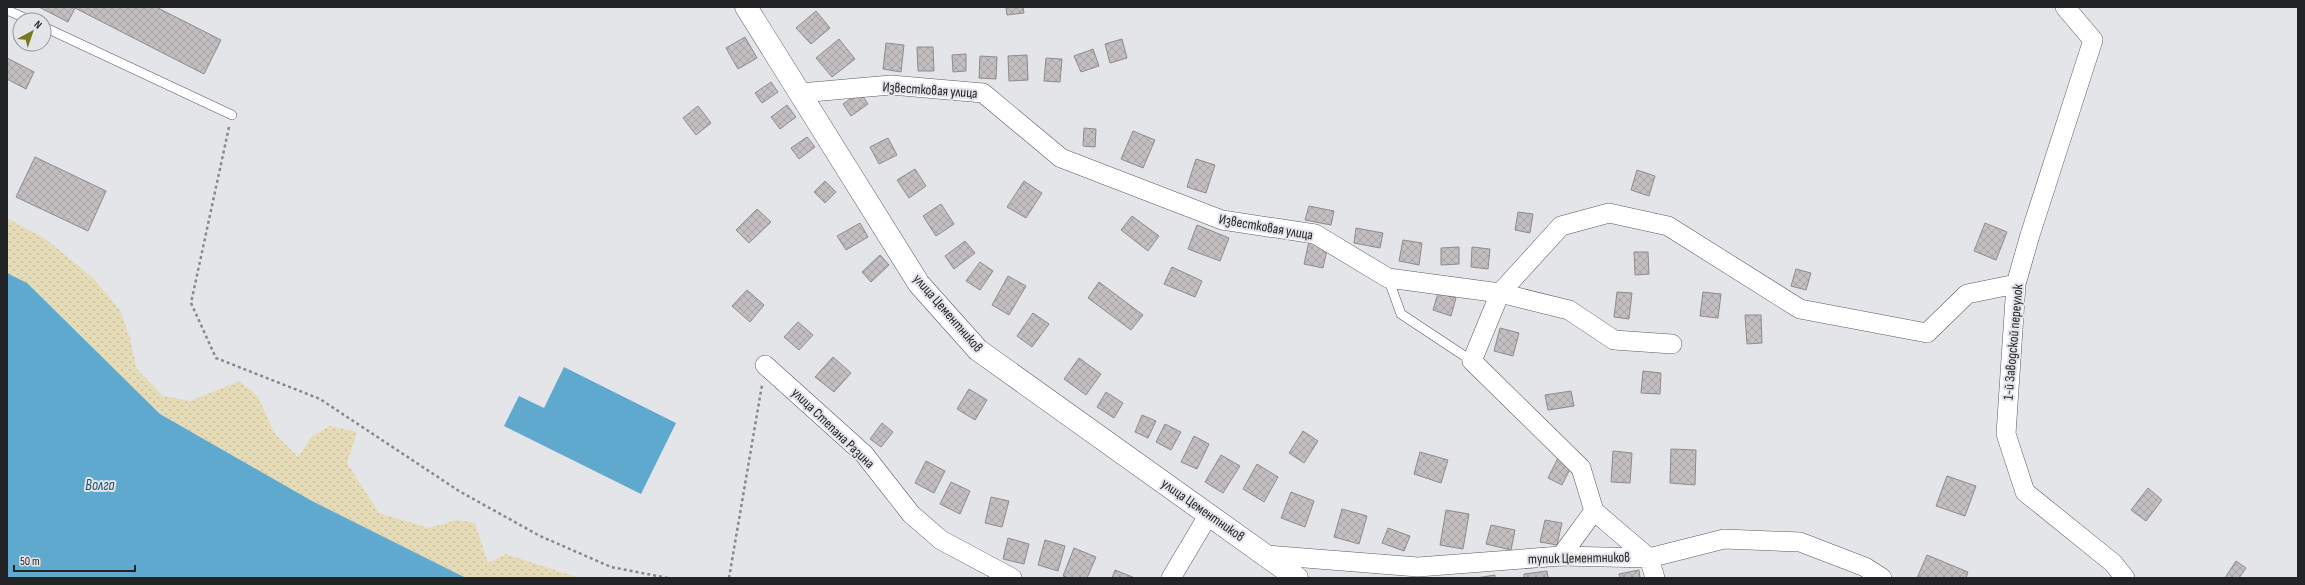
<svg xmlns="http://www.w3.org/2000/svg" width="2305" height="585" viewBox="0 0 2305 585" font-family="'Sofia Sans Condensed',sans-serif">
	<defs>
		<pattern id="sand-dots" width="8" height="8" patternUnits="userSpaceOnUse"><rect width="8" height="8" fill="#e5dbb6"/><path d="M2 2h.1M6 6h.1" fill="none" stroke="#c4bc9c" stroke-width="1.8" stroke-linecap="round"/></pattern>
		<pattern id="building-cross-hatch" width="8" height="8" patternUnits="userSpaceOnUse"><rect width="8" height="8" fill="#c3bebf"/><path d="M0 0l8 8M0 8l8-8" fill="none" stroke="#a7a3a4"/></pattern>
	</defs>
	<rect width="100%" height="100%" fill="#e3e5e9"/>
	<path fill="url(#sand-dots)" d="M7 218 47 240 94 279 120 310 130 338 137 369 163 396 190 401 240 381 258 397 275 434 298 457 312 436 330 426 357 432 347 463 379 513 429 528 457 520 475 523 488 563 506 554 579 578H466L312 501 160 414 27 283 7 273Z"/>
	<path fill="#5fa9cf" d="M7 273 27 283 160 414 312 501 466 578H7Z
		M564 367 676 423 641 494 504 426 519 396 544 408Z"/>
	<path fill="url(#building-cross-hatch)" stroke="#8f8a8c" d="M39 7H156L221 40 204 74 75 8 68 22Z
		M1006 7H1023L1024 13 1007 15Z
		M816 11 830 28 811 44 796 28Z
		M745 37 757 58 738 69 726 48Z
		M839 39 855 59 832 77 816 58Z
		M1122 39 1127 58 1110 63 1105 44Z
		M886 43 904 45 901 72 883 69Z
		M917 47H933L934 71H918Z
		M1093 49 1099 66 1081 72 1074 56Z
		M966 54V71L953 72 952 55Z
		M1027 55 1028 80 1009 81 1008 56Z
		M980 56 997 57 996 79 979 78Z
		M7 58 34 72 26 89 7 79Z
		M1046 58 1062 59 1060 82 1044 81Z
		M771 82 778 92 762 103 755 93Z
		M860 92 868 104 851 116 843 104Z
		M787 105 796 117 780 129 771 117Z
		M698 106 711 123 696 135 683 118Z
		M1084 128 1096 129 1095 147 1083 146Z
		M1133 131 1155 140 1143 168 1121 159Z
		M807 137 815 147 799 159 791 148Z
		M888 138 897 155 879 164 870 147Z
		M35 157 106 191 88 231 16 197Z
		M1196 159 1215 165 1206 193 1187 187Z
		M915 169 926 186 909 198 897 180Z
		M1637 170 1655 176 1649 196 1631 190Z
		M825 181 836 192 825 203 814 192Z
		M1024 181 1042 193 1026 218 1007 207Z
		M941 204 954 224 936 236 923 216Z
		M1309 206 1334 211 1331 225 1305 220Z
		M757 209 771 222 749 243 736 230Z
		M1518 212 1533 214 1530 233 1515 230Z
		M1132 216 1159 236 1148 251 1121 230Z
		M860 223 868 237 846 250 837 236Z
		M1985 223 2007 232 1996 260 1974 251Z
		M1197 225 1229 238 1220 261 1188 249Z
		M1356 228 1383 233 1380 248 1354 243Z
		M1403 240 1422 243 1419 265 1399 261Z
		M965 241 975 253 954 269 945 256Z
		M1309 241 1328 245 1323 268 1304 264Z
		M1459 247V264L1441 265V248Z
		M1472 247 1490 249 1488 269 1471 267Z
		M1634 252H1648L1649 274 1635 275Z
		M880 255 889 265 871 282 862 272Z
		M980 262 993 271 980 290 966 281Z
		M1172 267 1202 281 1195 297 1164 284Z
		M1796 269 1811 273 1806 290 1791 286Z
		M1008 276 1026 286 1009 315 992 305Z
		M1099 282 1143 315 1131 330 1088 298Z
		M747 290 764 305 750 322 732 306Z
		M1617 292 1632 293 1629 319 1614 317Z
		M1703 292 1721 294 1718 318 1700 316Z
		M1438 293 1456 298 1451 316 1433 310Z
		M1033 313 1049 324 1032 347 1017 336Z
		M1745 315H1761L1762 343 1747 344Z
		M798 322 813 335 799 350 784 337Z
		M1500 328 1519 333 1513 356 1494 351Z
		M833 357 851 373 834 392 815 377Z
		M1079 358 1101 374 1086 395 1064 379Z
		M1643 371 1661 373 1660 394 1641 393Z
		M969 389 987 400 975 420 957 409Z
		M1571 391 1574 406 1548 410 1545 395Z
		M1106 392 1123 403 1114 418 1097 407Z
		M1142 415 1156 421 1148 438 1135 432Z
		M882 423 893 432 881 447 870 439Z
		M1165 424 1181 432 1171 450 1156 442Z
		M1303 431 1318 441 1304 463 1289 453Z
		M1194 436 1209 444 1197 469 1181 462Z
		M1671 449 1696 450 1695 485 1670 483Z
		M1613 451 1632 453 1630 483 1611 482Z
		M1420 452 1448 460 1441 483 1414 474Z
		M1221 455 1240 466 1223 493 1205 482Z
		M1558 458 1572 465 1562 485 1548 478Z
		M926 461 945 471 934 493 915 483Z
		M1257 464 1278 477 1264 502 1243 489Z
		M1947 476 1976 486 1965 516 1936 506Z
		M951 482 970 491 960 514 940 504Z
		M2148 488 2162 500 2146 521 2131 510Z
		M1291 492 1314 501 1305 527 1281 518Z
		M991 497 1009 501 1002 527 985 523Z
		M1342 509 1367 516 1359 544 1334 537Z
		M1446 510 1469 514 1463 549 1440 545Z
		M1545 520 1562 523 1557 545 1540 542Z
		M1491 525 1515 530 1511 550 1486 544Z
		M1388 528 1410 536 1404 551 1382 543Z
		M1008 538 1029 544 1024 564 1003 559Z
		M1045 540 1065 546 1058 571 1038 565Z
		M1074 548 1096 557 1087 578H1069L1063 576Z
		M1927 555 1968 572 1966 578H1917Z
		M2236 561 2246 568 2239 578H2225Z
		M1115 570 1135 578H1112Z
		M1639 570 1640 578H1620L1619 574Z
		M1547 571 1548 578H1524V574Z
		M1495 575V578H1476Z"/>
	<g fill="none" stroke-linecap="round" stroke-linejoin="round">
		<g stroke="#595b5f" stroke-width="10">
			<path id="lane" d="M7 10 29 20
				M44 27 232 115
				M1388 278 1401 314 1472 361"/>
		</g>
		<g stroke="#595b5f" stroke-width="20">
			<path id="street" d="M2065 7 2093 40 2030 235 2016 284 2006 434 2025 492 2113 563 2125 578
				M800 93 891 85 983 93 1061 158 1222 220 1315 234 1388 278 1500 293 1569 310 1614 340 1672 344
				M765 365 864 454 911 514 941 540 1012 578
				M1267 555 1418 567 1561 556 1649 558 1724 539 1800 542 1865 567 1882 578
				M1561 556 1594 511
				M1171 578 1209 514
				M1655 578 1649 558 1594 511 1581 468 1472 361 1500 293 1561 226 1609 213 1668 226 1800 309 1927 333 1967 294 2016 284"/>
		</g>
		<g stroke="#595b5f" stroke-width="23">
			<path id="secondary" d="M746 7 919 284 978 350 1297 578"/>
		</g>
		<path stroke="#87888b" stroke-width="2.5" stroke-dasharray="3 3" stroke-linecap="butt" d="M229 127 191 303 216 358 320 399 459 491 540 536 611 567 668 578
			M729 578 762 385"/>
		<use href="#lane" stroke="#fff" stroke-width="9"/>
		<use href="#street" stroke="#fff" stroke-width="19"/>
		<use href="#secondary" stroke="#fff" stroke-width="22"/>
	</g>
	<g text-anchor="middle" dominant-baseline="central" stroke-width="4" stroke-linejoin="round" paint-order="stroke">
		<g font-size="14" fill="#222324" stroke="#e3e5e9">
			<text transform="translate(930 90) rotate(4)">Известковая улица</text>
			<text transform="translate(1266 227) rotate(10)">Известковая улица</text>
			<text transform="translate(948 313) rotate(49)">улица Цементников</text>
			<text transform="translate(2013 342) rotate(-85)">1-й Заводской переулок</text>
			<text transform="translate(833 428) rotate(44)">улица Степана Разина</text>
			<text transform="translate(1203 510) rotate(35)">улица Цементников</text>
			<text transform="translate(1579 558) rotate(-1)">тупик Цементников</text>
		</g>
		<g font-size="15" font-style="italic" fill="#16516c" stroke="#e3e5e9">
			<text x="100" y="485">Волга</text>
		</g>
	</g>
	<rect width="2305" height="585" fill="none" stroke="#222324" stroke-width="16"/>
	<g transform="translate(32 32) rotate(40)"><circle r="19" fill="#e3e5e9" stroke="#96979a"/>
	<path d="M0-3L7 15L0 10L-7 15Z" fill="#7a781f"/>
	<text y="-6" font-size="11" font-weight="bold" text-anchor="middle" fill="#222324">N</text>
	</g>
	<path d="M14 565v6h121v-6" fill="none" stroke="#222324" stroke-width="2"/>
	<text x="20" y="565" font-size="12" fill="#222324" stroke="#e3e5e9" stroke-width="3" paint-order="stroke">50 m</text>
</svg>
